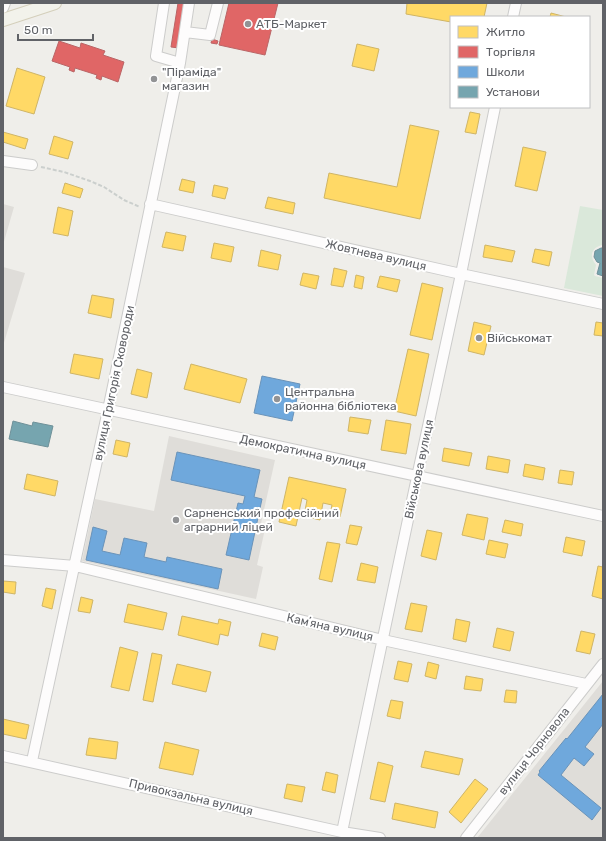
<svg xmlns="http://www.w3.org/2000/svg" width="606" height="841" viewBox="0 0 606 841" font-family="Rubik,sans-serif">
	<rect width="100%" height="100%" fill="#efeeea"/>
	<path fill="#dfddd9" d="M3 204 14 207 3 245Z
		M3 267 25 273 3 346Z
		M169 436 275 460 260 528 265 529 257 565 263 567 256 599 82 561 95 499 154 511Z
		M603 681V838H477Z"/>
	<path fill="#dae8da" d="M580 206 603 210V239L602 245C591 248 589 256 596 265L594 275 595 276 603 278V296L564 288Z"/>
	<path fill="#ffd966" stroke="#cfb566" d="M407 3H487L484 17H451V22L406 14Z
		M551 13 566 17H550Z
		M357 44 379 49 374 71 352 66Z
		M17 68 45 77 34 114 6 106Z
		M470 112 480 114 476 134 465 132Z
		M410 125 439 131 420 219 324 198 329 173 397 187Z
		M3 132 28 139 25 149 3 142Z
		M54 136 73 142 68 159 49 154Z
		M523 147 546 152 537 191 515 186Z
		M182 179 195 182 193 193 179 190Z
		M65 183 83 189 80 198 62 193Z
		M214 185 228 188 225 199 212 196Z
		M268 197 295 203 293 214 265 208Z
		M58 207 73 211 68 236 53 233Z
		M166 232 186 236 183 251 162 247Z
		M214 243 234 247 231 262 211 258Z
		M485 245 515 251 512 262 483 257Z
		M535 249 552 252 549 266 532 262Z
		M261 250 281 255 278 270 258 266Z
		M334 268 347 271 343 287 331 285Z
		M303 273 319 276 316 289 300 285Z
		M356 275 364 277 362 289 354 287Z
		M380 276 400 280 397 292 377 287Z
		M422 283 443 288 432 340 410 335Z
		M92 295 114 299 111 318 88 313Z
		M474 322 491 326 484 355 468 351Z
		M596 322 603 323V336L594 335Z
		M408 349 429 354 416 416 394 411Z
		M74 354 103 359 99 379 70 373Z
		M191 364 247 379 240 403 184 389Z
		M137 369 152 373 147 398 131 394Z
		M350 417 371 420 368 434 348 431Z
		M386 420 411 424 406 454 381 450Z
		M116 440 130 443 127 457 113 454Z
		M444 448 472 453 469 466 442 461Z
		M488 456 510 460 508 473 486 469Z
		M525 464 545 468 543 480 523 476Z
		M560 470 574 472 572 485 558 483Z
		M27 474 58 481 55 496 24 489Z
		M289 477 346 489 340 517 330 514 332 505 323 503 320 520 304 516 307 500 302 498 296 526 279 522Z
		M467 514 488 518 484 540 462 535Z
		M505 520 523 524 521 536 502 532Z
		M350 525 362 527 357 545 346 543Z
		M427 530 442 533 436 560 421 556Z
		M566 537 585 541 582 556 563 552Z
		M489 540 508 544 505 558 486 554Z
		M327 542 340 544 332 582 319 579Z
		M361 563 378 567 375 583 357 580Z
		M598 566 603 567V599L592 596Z
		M3 581 16 582 15 594 3 592Z
		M46 588 56 590 52 609 42 606Z
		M81 597 93 600 90 613 78 611Z
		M411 603 427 606 422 632 405 629Z
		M128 604 167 613 163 630 124 622Z
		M182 616 218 624 219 619 231 622 228 636 220 634 218 645 178 635Z
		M456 619 470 622 466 642 453 639Z
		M497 628 514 632 510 651 493 647Z
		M581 631 595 634 590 654 576 651Z
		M262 633 278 637 275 650 259 646Z
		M120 647 138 652 129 691 111 687Z
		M152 653 162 655 153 702 143 700Z
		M398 661 412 664 408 682 394 679Z
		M428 662 439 665 436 679 425 676Z
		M177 664 211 672 206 692 172 684Z
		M466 676 483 679 481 691 464 689Z
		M506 690 517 691 516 703 504 702Z
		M391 700 403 702 400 719 387 716Z
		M3 719 29 725 26 739 3 734Z
		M89 738 118 742 116 759 86 755Z
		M165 742 199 750 193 775 159 768Z
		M425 751 463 759 459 775 421 767Z
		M378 762 393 766 385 802 370 799Z
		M326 772 338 775 335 793 322 790Z
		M475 779 488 789 461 823 449 812Z
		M287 784 305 787 302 802 284 798Z
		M395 803 438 812 435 828 392 819Z"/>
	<path fill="#e06666" stroke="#ba6566" d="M178 3H186L179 48 171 47Z
		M229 3H278L265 55 219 45Z
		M212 39 218 41 217 44 211 43Z
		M59 41 80 48 81 43 105 51 103 55 124 62 118 82 102 76 101 80 96 78 97 75 75 68 74 72 69 70 70 67 52 61Z"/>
	<path fill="#6fa8dc" stroke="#6a93b9" d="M262 376 300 384 292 421 254 413Z
		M177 452 260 470 254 497 262 499 249 560 226 555 238 503 243 504 245 496 171 480Z
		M93 527 107 531 102 551 120 555 124 538 147 543 144 557 166 562 167 557 222 569 218 589 86 560Z
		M603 694V724L585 747 594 754 584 766 574 758 561 775 601 808 592 820 538 775 540 772 539 771 566 738 567 739Z"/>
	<path fill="#76a5af" stroke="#6f9199" d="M601 248H603V276L597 274 600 263 597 262 594 257 595 251Z
		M13 421 32 426 33 422 53 426 48 447 9 439Z"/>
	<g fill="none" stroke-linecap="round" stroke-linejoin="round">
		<g stroke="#cccccb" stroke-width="12">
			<path id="minor" d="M164 3 156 56 180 63
				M3 8 5 3
				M513 17 516 3
				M185 32 210 35 218 3
				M3 161 32 165
				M150 204 461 274 603 304
				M3 387 603 516
				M3 560 75 566 383 640 586 684
				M3 756 342 832 380 838
				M32 761 108 410 180 63 189 3
				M342 832 417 477 461 274 495 107
				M466 838 603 664"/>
		</g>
		<g stroke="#d4cfbb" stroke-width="14">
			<path id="major" d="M3 20 55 3"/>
		</g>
		<path stroke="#cbcfcd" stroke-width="2" stroke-dasharray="4 2" stroke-linecap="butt" d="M41 167 64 172 90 181 104 187 124 200 140 207"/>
		<use href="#minor" stroke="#fdfcfc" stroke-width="10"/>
		<use href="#major" stroke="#f2f2eb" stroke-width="12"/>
	</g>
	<g fill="#929395" stroke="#fff" stroke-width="1.5">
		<circle cx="248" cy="24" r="4"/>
		<circle cx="154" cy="79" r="4"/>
		<circle cx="479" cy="338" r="4"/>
		<circle cx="277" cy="399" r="4"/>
		<circle cx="176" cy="520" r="4"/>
	</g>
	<g text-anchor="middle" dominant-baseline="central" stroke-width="4" stroke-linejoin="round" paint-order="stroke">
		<g font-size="12" fill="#606267" stroke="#fff" text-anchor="start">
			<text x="256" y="24">АТБ-Маркет</text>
			<text x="162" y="72">"Піраміда"<tspan x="162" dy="14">магазин</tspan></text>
			<text x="487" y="338">Військомат</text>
			<text x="285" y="392">Центральна<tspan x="285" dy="14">районна бібліотека</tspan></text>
			<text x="184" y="513">Сарненський професійний<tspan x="184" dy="14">аграрний ліцей</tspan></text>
		</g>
		<g font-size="12" fill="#606267" stroke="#fff">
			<text transform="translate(376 255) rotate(13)">Жовтнева вулиця</text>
			<text transform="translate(114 383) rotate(-78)">вулиця Григорія Сковороди</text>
			<text transform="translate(303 452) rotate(12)">Демократична вулиця</text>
			<text transform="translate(419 469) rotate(-78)">Військова вулиця</text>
			<text transform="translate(330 627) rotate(13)">Камʼяна вулиця</text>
			<text transform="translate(534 751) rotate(-52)">вулиця Чорновола</text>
			<text transform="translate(191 797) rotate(13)">Привокзальна вулиця</text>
		</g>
	</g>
	<rect width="606" height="841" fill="none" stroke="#606267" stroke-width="8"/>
	<rect x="450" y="16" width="140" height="92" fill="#ffffff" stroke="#bfc0c2"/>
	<rect x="458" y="26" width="20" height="12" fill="#ffd966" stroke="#bfc0c2"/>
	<text x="486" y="36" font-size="12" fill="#606267">Житло</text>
	<rect x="458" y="46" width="20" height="12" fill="#e06666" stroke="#bfc0c2"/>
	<text x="486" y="56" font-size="12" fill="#606267">Торгівля</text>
	<rect x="458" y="66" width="20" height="12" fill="#6fa8dc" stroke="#bfc0c2"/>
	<text x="486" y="76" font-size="12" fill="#606267">Школи</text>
	<rect x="458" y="86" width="20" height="12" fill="#76a5af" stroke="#bfc0c2"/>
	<text x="486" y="96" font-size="12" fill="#606267">Установи</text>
	<path d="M18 34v6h75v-6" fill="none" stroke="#606267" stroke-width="2"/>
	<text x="24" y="34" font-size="12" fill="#606267" stroke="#ffffff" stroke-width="3" paint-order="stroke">50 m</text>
</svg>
